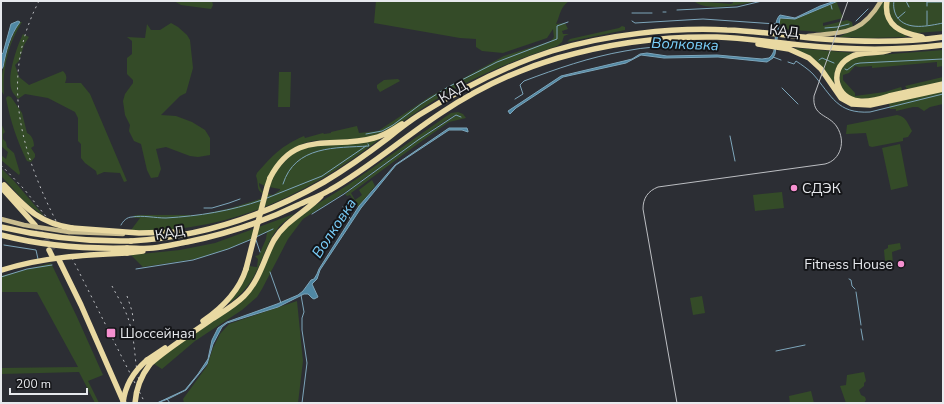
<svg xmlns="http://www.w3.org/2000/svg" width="944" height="404" viewBox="0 0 944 404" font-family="'Nunito Sans',sans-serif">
	<rect width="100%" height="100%" fill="#2c2e34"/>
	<path fill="#344b28" d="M174 1H212L213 5 211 9 181 5Z
		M376 1H569C560 7 560 16 556 24L565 23 568 29 562 31 563 34H569L564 36 562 42 557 46C514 60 473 77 435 100 417 111 400 125 380 133 367 139 353 140 339 140 326 140 312 139 300 145 282 154 272 168 265 186L259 183C259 191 265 194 273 195L280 190V189L269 187 275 172 291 155 307 146 381 138C324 182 263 216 191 227 172 230 150 232 131 230L140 218H135L133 216 137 215H199L231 208 260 199 267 195C254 191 260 186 256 176L257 173C273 155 281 146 304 136L305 138 323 133 324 134 331 133V132L357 126 359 133 378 131 431 96 458 81 504 56 551 41 554 37 553 29 547 38 503 53 482 51 476 47V39L460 38 374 23Z
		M694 1 731 4 733 3V1H756C741 5 705 12 694 1Z
		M839 1 837 3 843 18 823 23V26L847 20 852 22 853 27 832 33 782 29V25L779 24 780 18 795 19Z
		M883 1H885L888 20 907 37 869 38 839 37 866 23 873 16Z
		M888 1H943V31L916 33 902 29 890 18Z
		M20 22H22C8 44 2 69 4 95 3 93 2 92 1 90 0 74 10 35 20 22Z
		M171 23 178 27 187 35 190 40 193 68 186 93 180 96 161 115 176 116 192 122 205 130 210 138V155L198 157 190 156 166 147 156 149 161 169 158 177 151 178 147 170 141 144 134 141 129 131 130 125 125 115 123 101 125 94 133 83V80L127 74V58L132 54V41L127 37 145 38 147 24 151 30H160Z
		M622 26 625 27V30L567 42 570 39 619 28Z
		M23 34 29 37 24 45 19 61 15 65 19 77 29 85 63 71C67 75 67 78 65 83H81L90 94 127 181 124 182 120 173 104 172 97 175 96 171 85 163 81 158V144L78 141V118L75 112 48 98 25 94 18 99C16 96 13 94 12 91 6 78 17 46 23 34Z
		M795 48 854 53C839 60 831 70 835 87L826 74Z
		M943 50V66L937 67V62L872 68V66L859 67 855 66 849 73 843 75V80L855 93V96L885 92 901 87 902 89 900 92 872 99 852 98 841 89 839 71 852 57Z
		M279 72H291L290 107H278Z
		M943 77V83L907 89 905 86Z
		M398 79 400 81 380 92 377 88V85L384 80Z
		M943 91V104L930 107 924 111 918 107H913L896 111V109H890L889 103Z
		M8 96 11 97 22 113 27 133C32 135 34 141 34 146L31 148 35 154V157L31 162 27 161C17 141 10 120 6 98Z
		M458 112 463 114 466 118 449 122 419 143 351 193 355 200 362 195 359 190 372 180 375 186 358 207 350 195 347 196 345 194 418 140 453 117 458 115 453 116 439 125 344 193 303 219 288 239 262 289 257 297 242 310 195 341 162 369 154 364 153 363 252 290 276 241 288 225 301 214 348 185 451 113Z
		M897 115C906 116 908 124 912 131L908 137 903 138V141L872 147 869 146 866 133 846 134 847 125Z
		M1 123 5 132 3 134V139L6 142 7 147 14 153 20 173 19 175 1 160V155L6 159 8 152 1 146Z
		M900 144 908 186 891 190 882 148Z
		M1 168 14 181 44 216 26 203 3 178 1 176Z
		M782 192 784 208 755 211 753 195Z
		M294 214C291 218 282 222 278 228 267 242 262 262 253 278 247 288 239 296 230 303L229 302C238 291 244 280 249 266L257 267 258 259 255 256 259 255 266 239 267 232 228 249 195 259 143 267 131 255 180 250 215 243Z
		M900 243 901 249 892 252 893 264 890 265 885 261 884 250 888 248V245Z
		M51 263 77 317 103 375 88 381 99 403H95L79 372 1 374V368L78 367 37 292H1V276Z
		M702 296 705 313 693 315 690 298Z
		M297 301 303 361 298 403H184L183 399 207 366 213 348 220 334 229 324Z
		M864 372 866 381 864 383V386L859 390 861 395 865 397 866 400 864 403H846L840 386 846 385 847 375Z
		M811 391 814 403H790L789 396Z"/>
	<path fill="#5088a4" stroke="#7da5ba" d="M835 1H838L795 19 780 18 775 54 773 58 767 62 718 57 664 58 641 55 626 63 563 77 516 108 510 114 508 111 561 76 624 61 632 59 640 54 647 53 667 56 717 55 762 59 769 58C781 49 770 25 780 15L795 18 820 6Z
		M18 21 20 22C10 35 6 51 3 67L1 70V55L3 53 11 24Z
		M449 128H467L468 131V132L462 130H449L396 165 361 208 320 270 317 279 312 284 318 297 314 299 312 298 308 294H304L278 307 227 323 222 327 213 344 207 364 186 390 168 399 157 403 185 390 198 374 208 359 212 340 218 328 227 322 277 304 298 295 303 291 311 280 314 279 317 274 319 269 359 206 395 165Z"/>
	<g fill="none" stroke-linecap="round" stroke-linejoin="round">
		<path stroke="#7da5ba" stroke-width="1" d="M894 1C893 6 894 12 897 17 907 31 928 26 943 23
			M906 1 909 7
			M927 1V6
			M927 2H943
			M831 5 832 9
			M677 10 737 7 762 1
			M663 12H666
			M632 13H652
			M898 18 905 12
			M632 21 635 23 703 19 776 24
			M856 21 868 9
			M927 25V11
			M825 28 837 27 849 24
			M773 57 781 60
			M819 60 822 58 834 63
			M788 62 794 64 796 61C802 65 808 69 813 74 832 96 837 114 870 112L943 94
			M845 69 847 70 855 64 860 63 943 59
			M782 88 798 104
			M515 99 523 94 520 85 524 81C556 69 590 57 625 51 645 47 666 46 686 45
			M366 134 382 131 393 125 421 104 448 87 497 62 557 39V26L568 22
			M730 136 735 161
			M283 184C295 145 336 148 369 146L368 144
			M267 198 322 176 366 146
			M343 207 351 220
			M204 208H212L229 203 240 199
			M312 214 344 194 418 140 456 115 461 117
			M121 225C123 221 127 217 132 217 143 215 155 218 166 218 199 216 231 211 262 200
			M256 237 273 229
			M256 240 260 252
			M4 245 36 250 38 259
			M136 269 193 260 228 249 252 239
			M270 272 281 303
			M1 277 27 269 52 265
			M849 279 851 280 852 286 855 289
			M856 292 861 325
			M301 295 304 312 302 318V330L307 363 302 403
			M861 329 863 340
			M776 351 805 345
			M167 399 170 403"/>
		<path stroke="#484a50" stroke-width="5.5" stroke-dasharray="5.5 3" stroke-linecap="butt" d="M35 225 54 251"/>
		<path stroke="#cabd8f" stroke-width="4.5" d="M808 36C844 32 861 35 881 1
			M69 232 123 234"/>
		<path stroke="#e9d9a2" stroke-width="5.5" d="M887 1C883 26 902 33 922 37
			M758 44 789 49 809 58 821 69 841 98 852 104 870 105 943 89
			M890 50C877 55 861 50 849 58 828 70 836 99 859 101 869 102 880 99 889 96 907 92 925 88 943 84
			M270 178C296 128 332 150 374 138 384 136 393 129 402 124
			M1 187 35 225
			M72 228 139 233 179 232
			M131 241C201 237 263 217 324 182 346 169 367 154 388 138 398 130 408 122 419 115 461 89 505 66 552 51 605 35 672 27 727 30 759 31 790 36 822 39 862 42 903 43 943 37
			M127 248C136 248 144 249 153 248 164 247 176 244 187 242 226 234 263 222 298 205 309 200 320 196 330 190 369 168 403 138 441 113 477 89 517 70 558 58 610 43 664 36 717 37 745 38 772 42 800 45 847 50 896 51 943 45
			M49 250 52 256
			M127 253 143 251
			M59 260 81 305 124 403
			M203 321C222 308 239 291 246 269
			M147 360 165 348
			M150 364C169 347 191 334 212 319 223 312 235 305 244 296 260 280 264 258 274 240 286 220 306 212 321 196"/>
		<path stroke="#bcbec2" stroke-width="1" d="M677 403 643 209C643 198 648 191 658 187L825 164C841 160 846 141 837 127 829 114 812 117 814 96L848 1"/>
		<path stroke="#bcbec2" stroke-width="1" stroke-dasharray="2 4" stroke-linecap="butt" d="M39 1C0 76 19 148 57 223
			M1 165 24 189 48 219
			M72 258 145 403
			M112 286C118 298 127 311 130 325 136 345 134 364 140 384
			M127 296 132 311 134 324"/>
		<path stroke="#cabd8f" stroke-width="4.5" d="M1 219 24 225 69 232"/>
		<path stroke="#e9d9a2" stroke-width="5.5" d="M4 185C26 208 39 223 72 228
			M1 227C44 237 86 242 131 241
			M1 235C43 246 84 249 127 248
			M246 269 267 187 270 178
			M2 270C43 257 84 255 127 253
			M123 403C125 385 133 372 147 360
			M135 403C136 388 141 376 150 364"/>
	</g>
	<g fill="#f690d0" stroke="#151619" stroke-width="1.5">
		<circle cx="794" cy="188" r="4"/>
		<circle cx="901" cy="264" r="4"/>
		<rect x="106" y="328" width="10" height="10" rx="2"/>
	</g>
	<g text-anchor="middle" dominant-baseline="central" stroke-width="4" stroke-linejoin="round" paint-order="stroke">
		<g font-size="14" fill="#e7e9ed" stroke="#151619">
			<text transform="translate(784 31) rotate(6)">КАД</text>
			<text transform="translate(453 92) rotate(-31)">КАД</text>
			<text transform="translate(170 233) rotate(-10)">КАД</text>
		</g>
		<g font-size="14" fill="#e7e9ed" stroke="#151619" text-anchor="start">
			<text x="802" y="188">СДЭК</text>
			<text x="893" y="264" text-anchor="end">Fitness House</text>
			<text x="120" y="333">Шоссейная</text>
		</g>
		<g font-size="15" font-style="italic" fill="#7ad0fc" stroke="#151619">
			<text transform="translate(685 44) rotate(2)">Волковка</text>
			<text transform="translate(334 228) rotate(-57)">Волковка</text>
		</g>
	</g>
	<rect width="944" height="404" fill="none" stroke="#e7e9ed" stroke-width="4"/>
	<path d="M10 388v6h77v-6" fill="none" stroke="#e7e9ed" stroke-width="2"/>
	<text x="16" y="388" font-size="12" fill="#e7e9ed" stroke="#151619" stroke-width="3" paint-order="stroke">200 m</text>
</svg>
